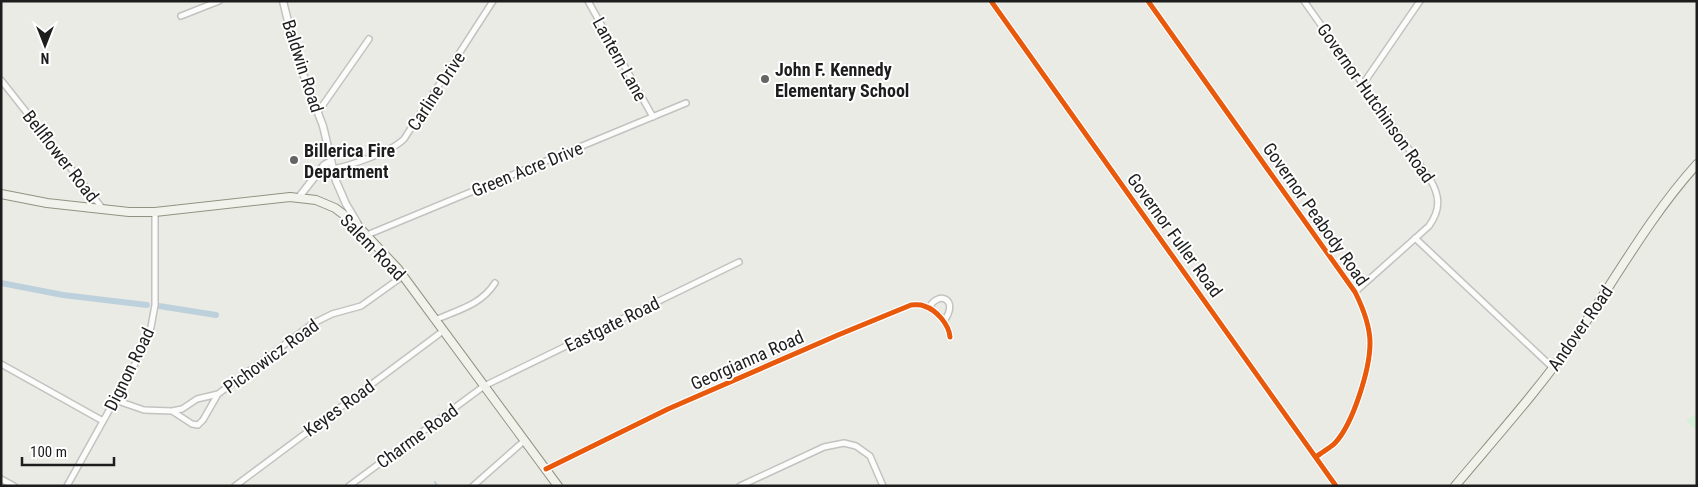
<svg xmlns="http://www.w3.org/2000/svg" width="1698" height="487" viewBox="0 0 1698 487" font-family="'Roboto Condensed',sans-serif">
	<rect width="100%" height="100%" fill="#ebebe6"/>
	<path fill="#d6efd9" d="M1697 413V431L1686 421Z"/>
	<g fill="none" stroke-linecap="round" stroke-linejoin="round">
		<path stroke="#bdd1dc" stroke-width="2" d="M435 482 437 486"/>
		<path stroke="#bdd1dc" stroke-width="6" d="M1 283 63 295 147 305
			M159 306 216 315"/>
		<g stroke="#c2c2c0" stroke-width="8">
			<path id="minor" d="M588 1 653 117
				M991 1 1336 486
				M1148 1 1355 292C1363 308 1370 326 1370 343 1370 369 1353 424 1335 443 1330 448 1322 452 1316 457
				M1304 1 1430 179C1440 196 1441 209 1429 226L1355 292
				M181 16 219 1
				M1 80 103 209
				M1363 84 1420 1
				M318 112 369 39
				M333 169C352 165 391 152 404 139L493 1
				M367 235 686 103
				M1415 238 1553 368
				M929 308C938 290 960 299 944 321
				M435 320C458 310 481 305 495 283
				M1 364 103 421
				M218 394 312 324 332 314 361 306 403 276
				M218 394 203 420 198 425 192 424 172 411 182 409 197 399Z
				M115 400 144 410 172 411
				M546 469 668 409 838 335 911 305C916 305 920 304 924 306 937 310 949 325 950 337
				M1 479 14 486
				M67 486 141 353 151 327 155 305V212
				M235 486 443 331
				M349 486 484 386 739 262
				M473 486 525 440
				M740 486 824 447 844 443 856 446 870 456 883 486"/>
		</g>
		<g stroke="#c2c2c0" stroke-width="9">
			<path id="tertiary" d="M283 1 297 58 323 126 336 181 346 204 358 224
				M299 197 324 165 331 161"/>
		</g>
		<g stroke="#8f9480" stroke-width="10">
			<path id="secondary" d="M1 194 47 203 129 212H155L290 197 316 200 335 208 355 223 398 269 558 486
				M1455 486C1497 436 1540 388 1577 335 1616 278 1650 216 1697 164"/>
		</g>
		<use href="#minor" stroke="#fcfcfb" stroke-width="5"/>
		<use href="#tertiary" stroke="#fcfcfb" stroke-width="6"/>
		<use href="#secondary" stroke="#f1f2eb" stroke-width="8"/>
		<g stroke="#fff" stroke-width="8">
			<path id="cycleway" d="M991 1 1336 486
				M1148 1 1355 292C1363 308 1370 326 1370 343 1370 369 1353 424 1335 443 1330 448 1322 452 1316 457
				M546 469 668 409 838 335 911 305C916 305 920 304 924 306 937 310 949 325 950 337"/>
		</g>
		<use href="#cycleway" stroke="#e8590c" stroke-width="5"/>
	</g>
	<g fill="#656563" stroke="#fff" stroke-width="2">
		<circle cx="765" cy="79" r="5"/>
		<circle cx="294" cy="160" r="5"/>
	</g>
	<g text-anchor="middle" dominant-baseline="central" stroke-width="4" stroke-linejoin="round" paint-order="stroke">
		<g font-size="18" fill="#1d1d1d" stroke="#fff">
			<text transform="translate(620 59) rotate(61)">Lantern Lane</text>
			<text transform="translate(303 66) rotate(72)">Baldwin Road</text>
			<text transform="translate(436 91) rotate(-57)">Carline Drive</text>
			<text transform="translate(1376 103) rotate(55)">Governor Hutchinson Road</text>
			<text transform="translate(61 156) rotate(52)">Bellflower Road</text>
			<text transform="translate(527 169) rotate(-22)">Green Acre Drive</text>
			<text transform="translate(1316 214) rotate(55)">Governor Peabody Road</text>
			<text transform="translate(1175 235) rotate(54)">Governor Fuller Road</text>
			<text transform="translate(373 247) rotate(46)">Salem Road</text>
			<text transform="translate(612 324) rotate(-26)">Eastgate Road</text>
			<text transform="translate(1580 328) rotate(-55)">Andover Road</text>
			<text transform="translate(271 356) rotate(-36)">Pichowicz Road</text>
			<text transform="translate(747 360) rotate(-24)">Georgianna Road</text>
			<text transform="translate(129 369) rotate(-64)">Dignon Road</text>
			<text transform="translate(339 408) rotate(-36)">Keyes Road</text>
			<text transform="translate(417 436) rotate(-36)">Charme Road</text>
		</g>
		<g font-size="18" font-weight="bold" fill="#1d1d1d" stroke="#fff" text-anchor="start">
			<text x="775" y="69">John F. Kennedy<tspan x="775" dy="21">Elementary School</tspan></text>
			<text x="304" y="150">Billerica Fire<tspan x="304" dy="21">Department</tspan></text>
		</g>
	</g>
	<rect width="1698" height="487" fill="none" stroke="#1d1d1d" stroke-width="5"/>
	<g transform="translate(45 45) rotate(180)" stroke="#ffffff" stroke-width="4" paint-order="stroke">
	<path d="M0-4L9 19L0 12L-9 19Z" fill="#1d1d1d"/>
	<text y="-8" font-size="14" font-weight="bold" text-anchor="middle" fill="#1d1d1d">N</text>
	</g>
	<path d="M22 457v8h92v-8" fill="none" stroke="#1d1d1d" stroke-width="2.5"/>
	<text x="30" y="457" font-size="15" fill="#1d1d1d" stroke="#ffffff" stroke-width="4" paint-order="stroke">100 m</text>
</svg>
